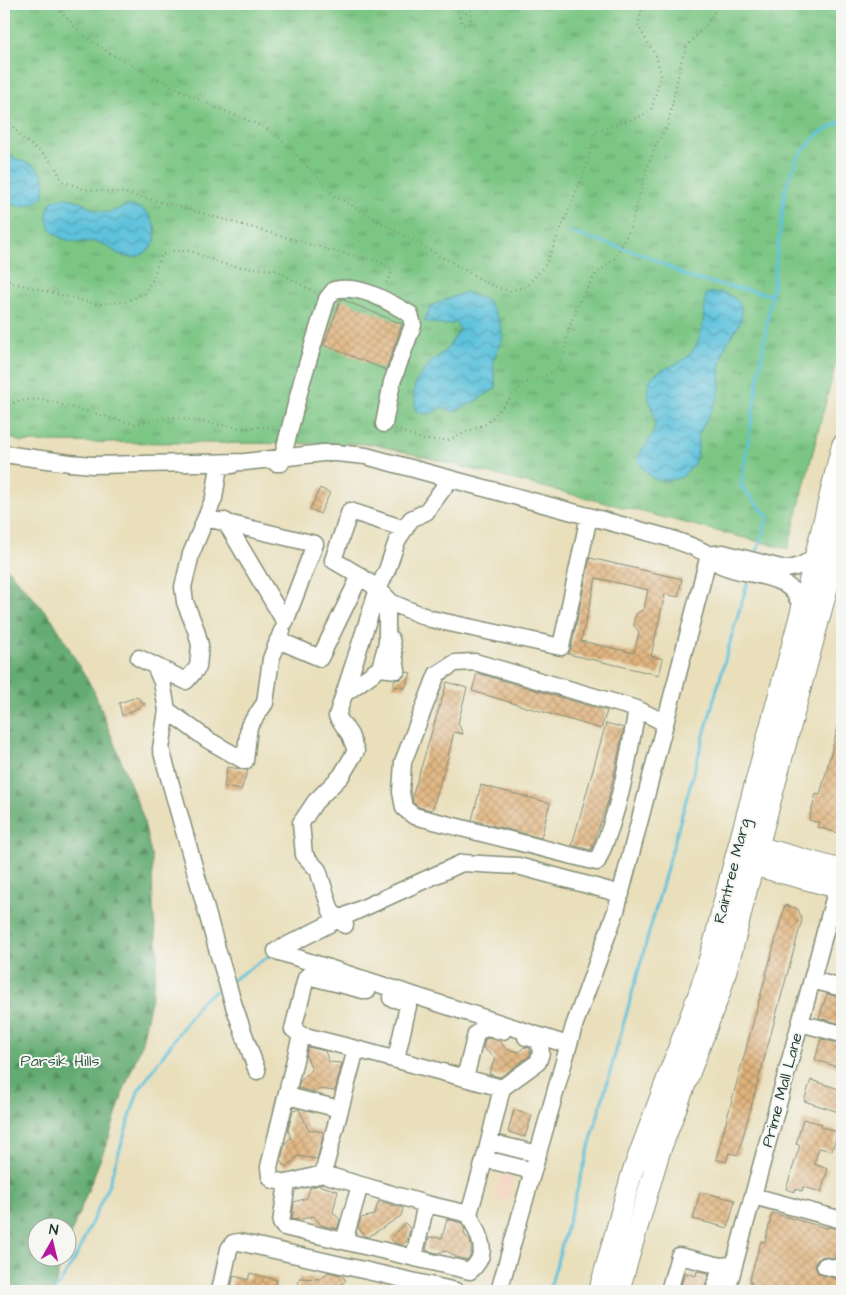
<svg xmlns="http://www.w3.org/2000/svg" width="846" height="1295" viewBox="0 0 846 1295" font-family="'Architects Daughter',sans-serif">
	<defs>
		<pattern id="grass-tufts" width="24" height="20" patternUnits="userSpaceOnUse" patternTransform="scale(1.25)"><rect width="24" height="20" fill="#7bc684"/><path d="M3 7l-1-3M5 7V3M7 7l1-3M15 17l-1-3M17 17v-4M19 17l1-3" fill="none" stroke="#64a26d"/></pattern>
		<pattern id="forest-firs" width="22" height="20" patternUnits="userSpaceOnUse" patternTransform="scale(1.25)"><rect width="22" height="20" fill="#64ab72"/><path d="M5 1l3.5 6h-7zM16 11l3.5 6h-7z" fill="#528c5e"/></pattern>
		<pattern id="water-waves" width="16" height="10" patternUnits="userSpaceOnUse" patternTransform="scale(1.25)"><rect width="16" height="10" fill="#5ec2dc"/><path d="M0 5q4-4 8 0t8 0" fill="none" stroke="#4d9fb3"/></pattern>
		<pattern id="building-cross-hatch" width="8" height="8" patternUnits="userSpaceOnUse" patternTransform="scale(1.25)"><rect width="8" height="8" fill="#e1b37c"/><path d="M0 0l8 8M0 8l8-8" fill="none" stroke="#b69366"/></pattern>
	</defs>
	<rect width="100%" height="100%" fill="#f6f6f2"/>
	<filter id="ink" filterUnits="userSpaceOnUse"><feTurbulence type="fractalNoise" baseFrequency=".02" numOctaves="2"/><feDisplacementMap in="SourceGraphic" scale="10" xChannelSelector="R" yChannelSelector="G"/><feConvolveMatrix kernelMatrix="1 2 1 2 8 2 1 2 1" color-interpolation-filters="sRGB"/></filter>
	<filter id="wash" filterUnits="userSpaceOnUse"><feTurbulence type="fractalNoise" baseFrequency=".0096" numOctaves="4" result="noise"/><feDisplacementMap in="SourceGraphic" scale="20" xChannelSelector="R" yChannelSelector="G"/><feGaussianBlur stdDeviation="1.12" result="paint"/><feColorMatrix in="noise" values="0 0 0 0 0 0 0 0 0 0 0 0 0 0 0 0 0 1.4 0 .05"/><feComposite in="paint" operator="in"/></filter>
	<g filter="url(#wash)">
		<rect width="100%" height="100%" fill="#e9dfbb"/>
		<path fill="#f3d4bf" d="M502 1172 515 1176 507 1201 494 1197Z"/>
		<path fill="url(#grass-tufts)" stroke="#4d825c" d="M4 4H842V339L788 549 373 444 21 442 4 435Z"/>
		<path fill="url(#forest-firs)" stroke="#427453" d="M4 565 52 619 94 691 143 817 152 859 153 907 158 953 152 996 141 1046 123 1092 110 1135 68 1241V1228H38V1258H62L54 1291H4Z"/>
		<path fill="url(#water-waves)" stroke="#3e8088" d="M4 140C5 145 7 151 10 154 17 162 26 161 34 166 46 173 46 187 43 198 27 207 15 212 4 194Z
			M64 198C82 198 88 210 103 212 113 214 122 205 132 206 148 208 159 225 155 240 153 248 143 256 135 257 122 260 112 248 101 243 93 240 86 243 78 242 63 241 46 233 47 215 47 211 50 205 52 201Z
			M465 292 488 301 500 322 503 338 493 361 496 388 467 406 454 412 443 407 430 414 416 412 414 394 415 383 430 363 447 349 460 329 456 323 444 325 424 321 431 306Z
			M720 292 733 297 740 303 742 312 741 321 725 347 720 370 721 383 718 398 698 436V451L694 464 681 478 661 481 652 478 642 467 638 459C642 445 656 437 655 422 654 410 643 392 650 380 655 371 668 368 676 364 704 352 703 320 706 294Z"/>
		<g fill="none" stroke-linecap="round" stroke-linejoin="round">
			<path stroke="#5ec2dc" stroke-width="3" d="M569 232 642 254 693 279 772 295
				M756 555 768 517 741 486 773 286 785 190 797 158 818 134 842 121
				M231 981 272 954
				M55 1291 76 1257 109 1184 138 1091 202 1000 222 987
				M549 1291 734 628 749 578"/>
		</g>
		<g id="blocks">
			<path fill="url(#building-cross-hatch)" fill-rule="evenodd" d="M341 299 402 324 386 370 324 345Z
				M320 488 330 493 320 514 310 509Z
				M590 558 682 579 678 597 665 594 651 656 663 659 659 675 568 654 571 649ZM596 578 648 590 644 609 637 613 634 619V626L639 632 634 653 581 641Z
				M407 672 411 673 405 688 393 686 395 680 401 679Z
				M477 673 607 711 601 729 472 691Z
				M447 682 467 688 458 723 463 734 454 732 448 757 432 810 419 807 413 803 412 797Z
				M137 697 145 704 122 716 119 703Z
				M840 719H842V834L817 827 819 823 809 820 816 794 820 795Z
				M606 723 624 728 608 801 591 850 572 845Z
				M227 767 248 770 241 790 224 787Z
				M481 785 550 803 541 838 472 820Z
				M785 905 798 909 802 920 738 1155 729 1153 726 1162 716 1159Z
				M827 994 842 998V1024L819 1018Z
				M488 1038 500 1041 506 1049 519 1052 524 1047 530 1048V1056L500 1077 489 1074 495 1058 483 1048 485 1039Z
				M821 1039 842 1044V1068L815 1060Z
				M308 1047 325 1051 329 1062 342 1063 335 1091 319 1089 315 1092 298 1088 300 1081 312 1070 306 1055Z
				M811 1080 842 1090V1113L804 1101Z
				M299 1109 308 1129 323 1132V1137L317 1159 298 1156 286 1167 281 1162 285 1143 291 1138 288 1130 293 1111Z
				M514 1110 532 1115 525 1137 508 1132Z
				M803 1119 822 1124 821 1127 838 1132 832 1151 819 1148 814 1164 828 1169 821 1192 803 1187 802 1191 795 1189 794 1192 786 1189 800 1145 796 1144Z
				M318 1185 338 1191 333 1212 340 1220 337 1229 321 1225 314 1216 298 1220 292 1219 294 1202 307 1198 310 1188Z
				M700 1192 735 1200 728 1228 693 1219Z
				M379 1201 403 1208 401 1216 368 1237 364 1236 358 1227 361 1218 374 1215Z
				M772 1213 827 1228V1227L842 1230V1260L823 1256 817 1260 815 1264 816 1269 819 1274 842 1280V1291H749L752 1282H749L753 1268 761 1241 765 1242Z
				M447 1219 462 1223 465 1230 464 1234 470 1241 471 1246V1254L467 1260 456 1257 447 1251 437 1253 426 1250 429 1237 442 1238Z
				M405 1223 410 1228 407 1241 402 1245 395 1243 391 1239Z
				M697 1271 709 1273 704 1291H679L685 1273 696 1276Z
				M328 1272 341 1275 346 1280 335 1291H298L299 1278 321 1279Z
				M250 1273 277 1280 274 1291H230L234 1276 248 1280Z"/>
		</g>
	</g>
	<g filter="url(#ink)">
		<use href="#blocks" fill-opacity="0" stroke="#848e78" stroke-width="1"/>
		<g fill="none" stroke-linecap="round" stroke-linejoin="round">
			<g stroke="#848e78" stroke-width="19">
				<path id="minor" d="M4 454 70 463 93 465 245 462 323 453H336L366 456 669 538C683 543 697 547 709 555 713 558 716 563 721 565 748 578 795 571 801 609
					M276 463H281L302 381 327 299 334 290C361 284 387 301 410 314L413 325 392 382 384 424
					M206 518 315 544 285 622 225 521
					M709 555 723 553 785 569C797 568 806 565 814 556
					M360 576 333 560 350 511 405 529
					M278 640 320 658 360 576 378 589 392 603 431 619 561 647 589 516
					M139 658 186 681 198 667 200 645 196 630 185 602 183 587 191 554 214 498 219 466 232 465
					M155 666 162 682 167 710 161 749 218 952 234 1006 257 1071
					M380 668 397 670 391 639
					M344 694 380 668 387 643V613L378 589 387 570 397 541 411 519 426 512 450 479
					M637 709C628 761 619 814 597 862L414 816 404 808 401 792 403 762 437 674 455 663 475 662 637 709 665 723
					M167 710 208 740 245 761 249 726 265 703 271 659 282 631
					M345 925 331 911 318 870 304 855 301 823 315 802 341 776 356 751 350 735 337 716 378 589
					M812 980 842 988
					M391 998 406 1002 408 1006 396 1059
					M800 1023 842 1034
					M301 1035 293 1029 306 978 308 976 367 991
					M568 1045 276 951 339 919 462 863 518 866 621 894
					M356 1049 502 1088 487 1150 469 1214 426 1204 323 1174Z
					M356 1049 301 1035 269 1167 270 1176 273 1180 287 1183 281 1223 284 1227 470 1271C492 1252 478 1236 469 1214
					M465 1078 476 1034C484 1025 492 1029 503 1031
					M502 1088 538 1062 541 1053 539 1040 526 1037
					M287 1096 340 1109
					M489 1142 538 1154
					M485 1159 533 1171
					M287 1183 323 1174
					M753 1196 842 1220
					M344 1241 360 1185
					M414 1257 426 1204
					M825 1266 842 1270
					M220 1291 229 1249 233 1243 239 1242 456 1291
					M499 1291 574 1026 616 911 709 555
					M669 1291 679 1256 721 1266
					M714 1291 721 1266 730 1265
					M727 1291 837 888"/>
			</g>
			<g stroke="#848e78" stroke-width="22">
				<path id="major" d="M746 843 842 870
					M740 862 842 889
					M599 1291 632 1173 701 987 715 938 726 892 808 585 842 445
					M619 1291 659 1154 720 993 734 943 745 897 827 590 842 523"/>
			</g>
			<path stroke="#848e78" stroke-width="2" stroke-dasharray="1 4" stroke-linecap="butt" d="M53 4 84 35 109 53 206 103 266 128 287 145 335 196 491 285 509 291 527 286 546 264 584 174 595 132C615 124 633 121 651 111L661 74 656 56 638 26 643 4
				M454 4 460 10 467 13 472 10 474 4
				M456 7 462 24 466 25 470 23 472 10
				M4 115 21 137 44 155 55 166 62 181 84 189 124 193 181 207 329 250 378 261 390 268 391 275 384 286
				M4 279 10 282 96 304 125 302 144 293 153 279 161 255 172 251H190L229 266 276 270 316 293
				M4 407 18 401 41 399 134 424 172 417 241 428 278 426
				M395 429 424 440H448L486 424 523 384 545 376 556 370 564 354 569 328 580 300 596 274 614 259 630 229 647 168 656 145 668 124 682 58 687 46 708 23 719 4"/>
			<use href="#minor" stroke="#fff" stroke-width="16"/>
			<use href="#major" stroke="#fff" stroke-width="20"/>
		</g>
	</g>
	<g text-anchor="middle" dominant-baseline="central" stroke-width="4" stroke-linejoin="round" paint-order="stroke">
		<g font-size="16" fill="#1f3d34" stroke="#f6f6f2">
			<text transform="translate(732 871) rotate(-76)">Raintree Marg</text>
			<text transform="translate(782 1090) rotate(-75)">Prime Mall Lane</text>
		</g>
		<g font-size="16" fill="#365f48" stroke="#f6f6f2">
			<text x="60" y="1061">Parsik Hills</text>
		</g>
	</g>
	<rect width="846" height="1295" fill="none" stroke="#f6f6f2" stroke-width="20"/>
	<g transform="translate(52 1242) rotate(8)"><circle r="24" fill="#f6f6f2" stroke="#a0aca6"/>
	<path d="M0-4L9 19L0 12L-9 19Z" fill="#b5179e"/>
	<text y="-8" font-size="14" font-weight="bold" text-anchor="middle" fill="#1f3d34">N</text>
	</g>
</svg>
